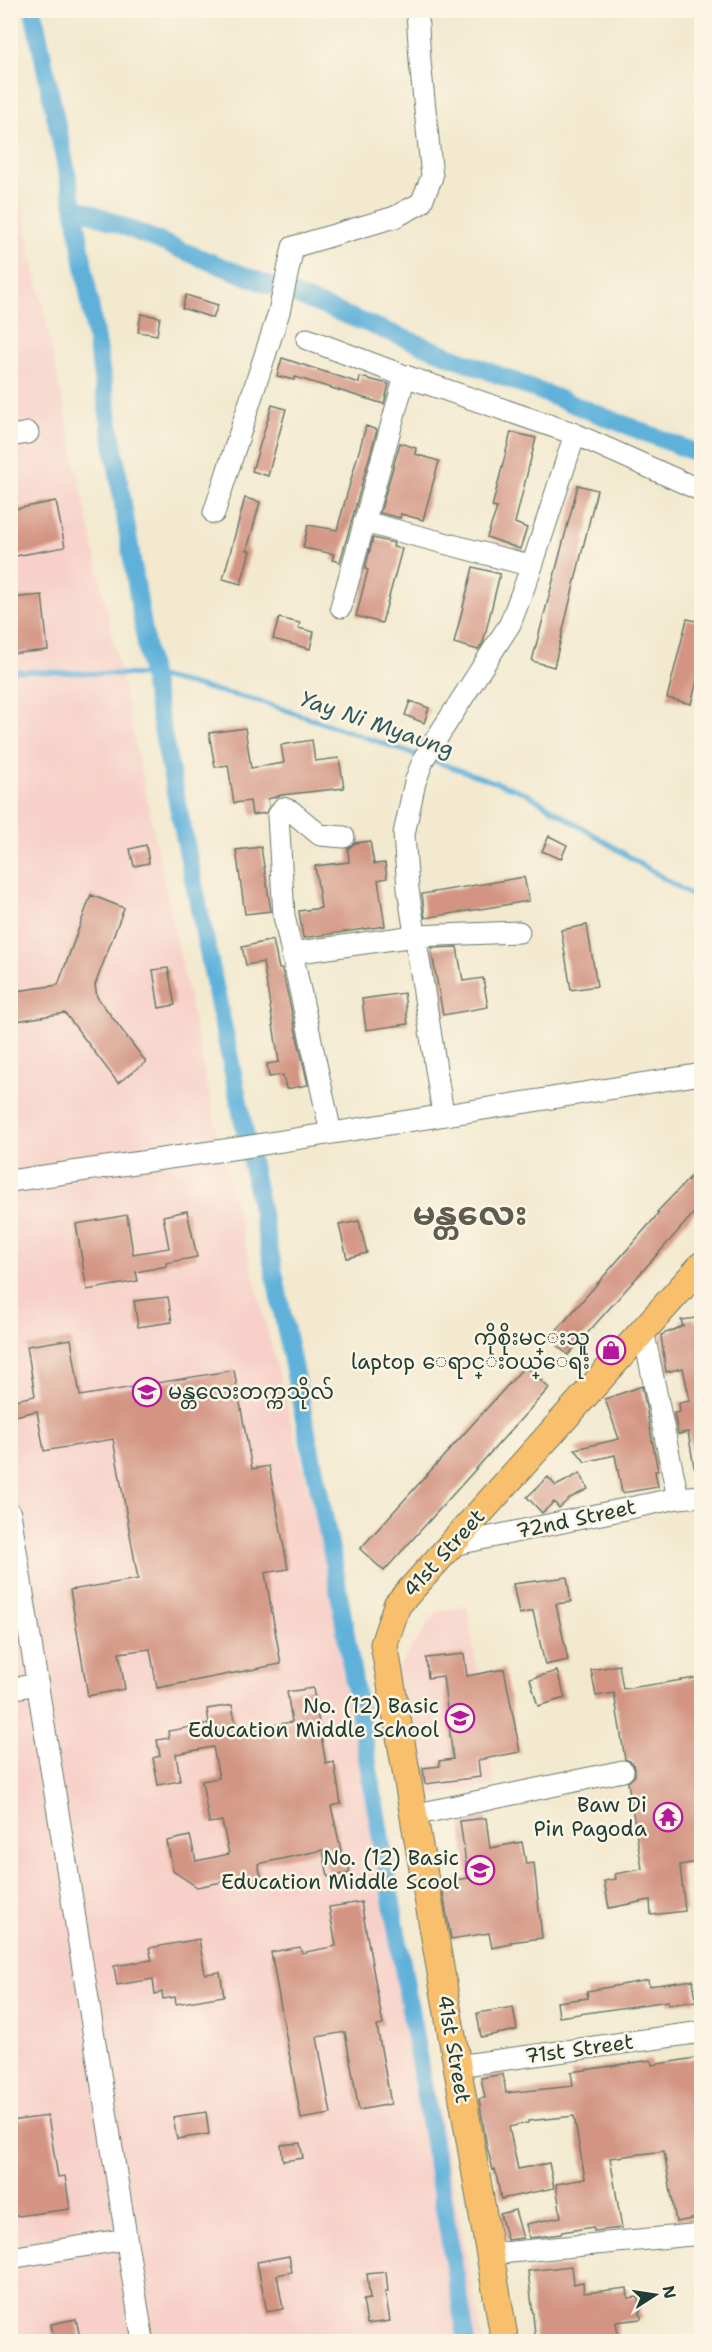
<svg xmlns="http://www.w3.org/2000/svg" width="712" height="2352" viewBox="0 0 712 2352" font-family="'Shantell Sans','Noto Sans Myanmar',sans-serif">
	<rect width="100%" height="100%" fill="#fcf5e5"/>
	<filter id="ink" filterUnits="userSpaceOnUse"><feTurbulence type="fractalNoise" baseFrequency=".0167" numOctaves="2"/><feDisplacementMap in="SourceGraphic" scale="12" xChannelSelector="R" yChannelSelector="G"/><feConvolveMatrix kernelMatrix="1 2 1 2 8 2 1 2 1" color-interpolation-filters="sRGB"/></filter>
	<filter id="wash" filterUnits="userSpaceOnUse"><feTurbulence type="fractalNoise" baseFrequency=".008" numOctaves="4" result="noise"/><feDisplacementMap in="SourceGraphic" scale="24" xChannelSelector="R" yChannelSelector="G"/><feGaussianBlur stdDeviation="1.35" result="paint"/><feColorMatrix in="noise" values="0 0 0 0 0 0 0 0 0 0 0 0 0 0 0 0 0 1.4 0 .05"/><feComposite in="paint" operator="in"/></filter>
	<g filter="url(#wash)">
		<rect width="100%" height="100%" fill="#f2e9cf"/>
		<path fill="#f7d1c9" d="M10 152 221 1150 346 1635 483 2341H11Z
			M467 1606 494 1785 412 1798 393 1674 438 1611Z"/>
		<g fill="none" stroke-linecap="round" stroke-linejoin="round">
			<path stroke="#5fb1da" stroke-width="5" d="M10 671 151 675 259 701 420 756
				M428 759 526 793 691 895 702 904"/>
			<path stroke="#5fb1da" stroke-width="18" d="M33 10 74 206 151 675 333 1559 467 2342
				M74 206 208 261 702 455"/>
		</g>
		<g id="blocks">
			<path fill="#d39483" d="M186 295 218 305 213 318 182 308Z
				M141 314 160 317 157 335 138 332Z
				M282 358 359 383 360 377 389 384 384 404 295 377 294 380 277 376Z
				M272 405 286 409 268 476 252 471Z
				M366 426 377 430 340 562 332 560 334 554 303 548 308 525 337 530Z
				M511 432 536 438 515 523 527 528 520 549 487 537 497 508 492 507Z
				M400 443 416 448 415 454 439 461 423 520 401 514 400 518 380 513Z
				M578 485 597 490 554 667 532 661Z
				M245 498 260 502 247 550 250 551 241 584 223 579Z
				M56 501 65 547 10 557V510Z
				M373 538 394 543 393 547 402 549 382 623 356 616 368 570 365 569Z
				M473 567 500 574 483 643 478 650 454 643Z
				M42 595 48 650 10 654V598Z
				M279 618 300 623 298 628 314 632 310 649 273 639Z
				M687 619 702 622V662L691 704 667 698Z
				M410 701 429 708 424 723 405 715Z
				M245 728 251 768 284 763 281 745 312 740 315 761 339 758 344 788 281 795 268 799 269 806 266 813 252 815 250 801 234 803 228 765 215 767 209 733Z
				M549 836 567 845 561 859 542 851Z
				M370 841 374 864 385 863 387 878 378 880 385 926 303 938 299 911 321 908 315 866 349 862 348 849 355 843Z
				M146 845 149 863 134 866 130 849Z
				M261 847 271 911 245 914 236 850Z
				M524 877 529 901 425 918 422 894Z
				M91 895 124 908 95 985 97 997 146 1062 118 1083 65 1013 10 1022V992L58 985Z
				M587 925 597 986 571 990 561 930Z
				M273 940 279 969H282L308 1085 286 1089 283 1075 269 1077 267 1064 279 1062 263 962 246 965 242 947Z
				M457 947 463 981 483 978 488 1007 443 1015 431 948Z
				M168 968 175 1005 159 1008 153 970Z
				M404 993 408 1024 366 1030 362 999Z
				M702 1165V1204L568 1355 549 1339 659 1213 657 1212Z
				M187 1211 197 1257 166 1263 167 1266 136 1272 138 1281 87 1290 76 1224 127 1215 133 1254 169 1248 163 1216Z
				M359 1221 367 1253 347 1258 339 1225Z
				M168 1297 172 1322 138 1327 134 1301Z
				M695 1318 696 1323 700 1322 702 1330V1466L694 1467 688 1432 678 1434 674 1413 680 1412 679 1403 690 1401 683 1368 666 1372 661 1335 683 1326 681 1320Z
				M71 1339 80 1396 234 1370 252 1469 269 1466 288 1569 265 1573 281 1664 157 1688 150 1649 119 1653 125 1689 88 1696 70 1590 138 1579 113 1439 44 1451 37 1411 10 1417V1401L35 1396 27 1346Z
				M525 1366 549 1388 384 1571 360 1549Z
				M642 1386 658 1471H655L658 1487 622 1493 615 1455 585 1462 575 1449 619 1439 605 1399Z
				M580 1473 588 1489 570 1498 559 1508 554 1502 542 1513 527 1497 548 1477 556 1486Z
				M567 1577 571 1602 556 1604 568 1660 545 1665 533 1611 519 1614 513 1584Z
				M464 1654 467 1676 504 1669 520 1752 478 1760 480 1777 425 1784 423 1768 440 1766 439 1761 453 1759 443 1676 428 1678 426 1658Z
				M619 1665 623 1689 702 1677V1861L680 1865 685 1911 651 1915 650 1900 609 1908 604 1881 616 1879 615 1874 642 1869 628 1782 635 1776V1768L632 1762 625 1759 614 1693 596 1696 591 1670Z
				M557 1671 565 1698 538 1706 530 1679Z
				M313 1688 326 1764 334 1762 341 1804 331 1806 342 1855H346L350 1873 328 1877 323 1850 258 1864 262 1881 238 1886 237 1879 197 1887 173 1871 167 1841 190 1836 196 1861 229 1854 222 1821 209 1823 202 1781 219 1778 213 1747 176 1754 180 1781 158 1785 153 1758 160 1756 157 1740 169 1738 168 1731 209 1724 207 1709 232 1705 237 1731 292 1722 287 1692Z
				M486 1818 490 1848 522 1842 526 1864 534 1863 542 1938 510 1942 511 1944 492 1948 489 1933 451 1939 441 1882 468 1878 460 1821Z
				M361 1902 383 2025 377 2026 391 2104 359 2110 345 2032 317 2037 331 2114 301 2119 271 1952 300 1947 302 1953 336 1946 329 1907Z
				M199 1939 205 1974 220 1972 224 1996 176 2004 175 1997 163 1999 162 1992 155 1994 153 1979 117 1985 114 1966 152 1960 149 1948Z
				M648 1980 649 1986 693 1980 696 2001 668 2005V2001L559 2017 557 2002 588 1998 587 1991Z
				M513 2007 517 2030 481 2037 477 2013Z
				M702 2057V2217L676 2222 664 2151 610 2158 622 2228 594 2231 593 2227 562 2232 561 2234 529 2238 526 2224 561 2217 556 2184 585 2179 574 2116 528 2121V2123L509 2127 518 2169 549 2163 554 2188 501 2199 495 2169 493 2170 487 2147 479 2099 485 2098 481 2078 503 2074 506 2093 573 2086 571 2072 651 2060 652 2065Z
				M206 2112 209 2134 177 2139 173 2117Z
				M48 2116 58 2177 65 2176 70 2209 10 2217V2121Z
				M300 2143 303 2158 283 2161 281 2145Z
				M515 2210 523 2238 507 2240 500 2214Z
				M289 2256 292 2272 277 2275 283 2309 267 2312 257 2262Z
				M571 2266 573 2284 583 2282 584 2293 627 2288 628 2298 638 2297 641 2319 616 2322 619 2342H536L528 2271Z
				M386 2272 388 2292H385L390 2321 367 2324 363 2300 370 2299 367 2274Z
				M76 2319 81 2342H54L51 2324Z"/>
		</g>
	</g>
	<g filter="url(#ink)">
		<use href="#blocks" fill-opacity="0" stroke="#69796a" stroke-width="1.5"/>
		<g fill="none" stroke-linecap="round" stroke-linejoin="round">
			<g stroke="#69796a" stroke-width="23">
				<path id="minor" d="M307 339 405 376 575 434 702 491
					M10 436 28 433
					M214 513 279 312 293 247 395 217 421 203 432 177 420 61 417 10
					M364 522 532 566
					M341 607 405 376
					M292 953 415 936 519 932
					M443 1114 408 889 404 834 415 782 424 758 510 624 532 566 575 434
					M331 1133 284 916 278 816 283 808 291 811 320 835 344 837
					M10 1181 245 1147 702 1074
					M643 1330 678 1498
					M10 1513 143 2342
					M452 1545 678 1498 702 1496
					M10 1689 38 1684
					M413 1815 623 1771
					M457 2066 702 2032
					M490 2254 702 2234
					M10 2258 126 2239"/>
			</g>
			<g stroke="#69796a" stroke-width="29">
				<path id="major" d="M505 2342 384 1644 397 1605 702 1265"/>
			</g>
			<use href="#minor" stroke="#fff" stroke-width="21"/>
			<use href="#major" stroke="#f8bf6c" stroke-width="27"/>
		</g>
	</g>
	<defs>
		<g id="shop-ring" transform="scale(1.5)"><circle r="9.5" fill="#fcf5e5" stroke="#b5179e" stroke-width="1.5"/><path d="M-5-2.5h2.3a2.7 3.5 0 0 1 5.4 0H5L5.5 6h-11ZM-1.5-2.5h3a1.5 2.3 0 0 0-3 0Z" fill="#b5179e"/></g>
		<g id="university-ring" transform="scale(1.5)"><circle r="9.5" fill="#fcf5e5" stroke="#b5179e" stroke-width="1.5"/><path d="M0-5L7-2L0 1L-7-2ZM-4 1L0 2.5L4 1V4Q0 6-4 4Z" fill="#b5179e"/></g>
		<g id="school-ring" transform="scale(1.5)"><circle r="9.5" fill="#fcf5e5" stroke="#b5179e" stroke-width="1.5"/><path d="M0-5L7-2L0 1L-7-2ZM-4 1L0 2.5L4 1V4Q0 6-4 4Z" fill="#b5179e"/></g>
		<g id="temple-ring" transform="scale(1.5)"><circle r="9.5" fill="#fcf5e5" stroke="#b5179e" stroke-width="1.5"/><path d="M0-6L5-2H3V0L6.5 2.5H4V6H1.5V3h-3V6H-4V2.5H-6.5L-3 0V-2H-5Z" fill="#b5179e"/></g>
	</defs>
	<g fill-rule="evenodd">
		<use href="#shop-ring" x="611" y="1350"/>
		<use href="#university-ring" x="147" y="1392"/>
		<use href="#school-ring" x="460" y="1718"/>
		<use href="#temple-ring" x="668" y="1817"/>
		<use href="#school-ring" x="480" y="1870"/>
	</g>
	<g text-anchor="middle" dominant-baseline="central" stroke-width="5" stroke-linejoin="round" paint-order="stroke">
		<g font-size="21" fill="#1f3d34" stroke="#fcf5e5" text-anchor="end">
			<text x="590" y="1338">ကိုစိုးမင္းသူ<tspan x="590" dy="24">laptop ေရာင္းဝယ္ေရး</tspan></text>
			<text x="168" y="1392" text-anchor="start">မန္တလေးတက္ကသိုလ်</text>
			<text x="439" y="1706">No. (12) Basic<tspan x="439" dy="24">Education Middle School</tspan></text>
			<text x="647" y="1805">Baw Di<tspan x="647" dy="24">Pin Pagoda</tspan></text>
			<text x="459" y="1858">No. (12) Basic<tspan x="459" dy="24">Education Middle Scool</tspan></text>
		</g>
		<g font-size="21" fill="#1f3d34" stroke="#fcf5e5">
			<text transform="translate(576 1519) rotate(-12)">72nd Street</text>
			<text transform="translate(444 1553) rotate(-48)">41st Street</text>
			<text transform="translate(454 2049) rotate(80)">41st Street</text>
			<text transform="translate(579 2049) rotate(-8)">71st Street</text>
		</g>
		<g font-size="22" font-style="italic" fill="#2f5a5e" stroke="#fcf5e5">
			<text transform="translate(377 724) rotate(19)">Yay Ni Myaung</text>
		</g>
		<g font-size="33" font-weight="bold" fill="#5e5b50" stroke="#fcf5e5">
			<text x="470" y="1213">မန္တလေး</text>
		</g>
	</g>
	<rect width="712" height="2352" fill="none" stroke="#fcf5e5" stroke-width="36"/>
	<g transform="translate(655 2295) rotate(78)" stroke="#fcf5e5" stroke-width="4.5" paint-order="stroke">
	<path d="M0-4.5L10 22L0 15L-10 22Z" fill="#1f3d34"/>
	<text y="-9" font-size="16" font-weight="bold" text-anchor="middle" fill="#1f3d34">N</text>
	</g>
</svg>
